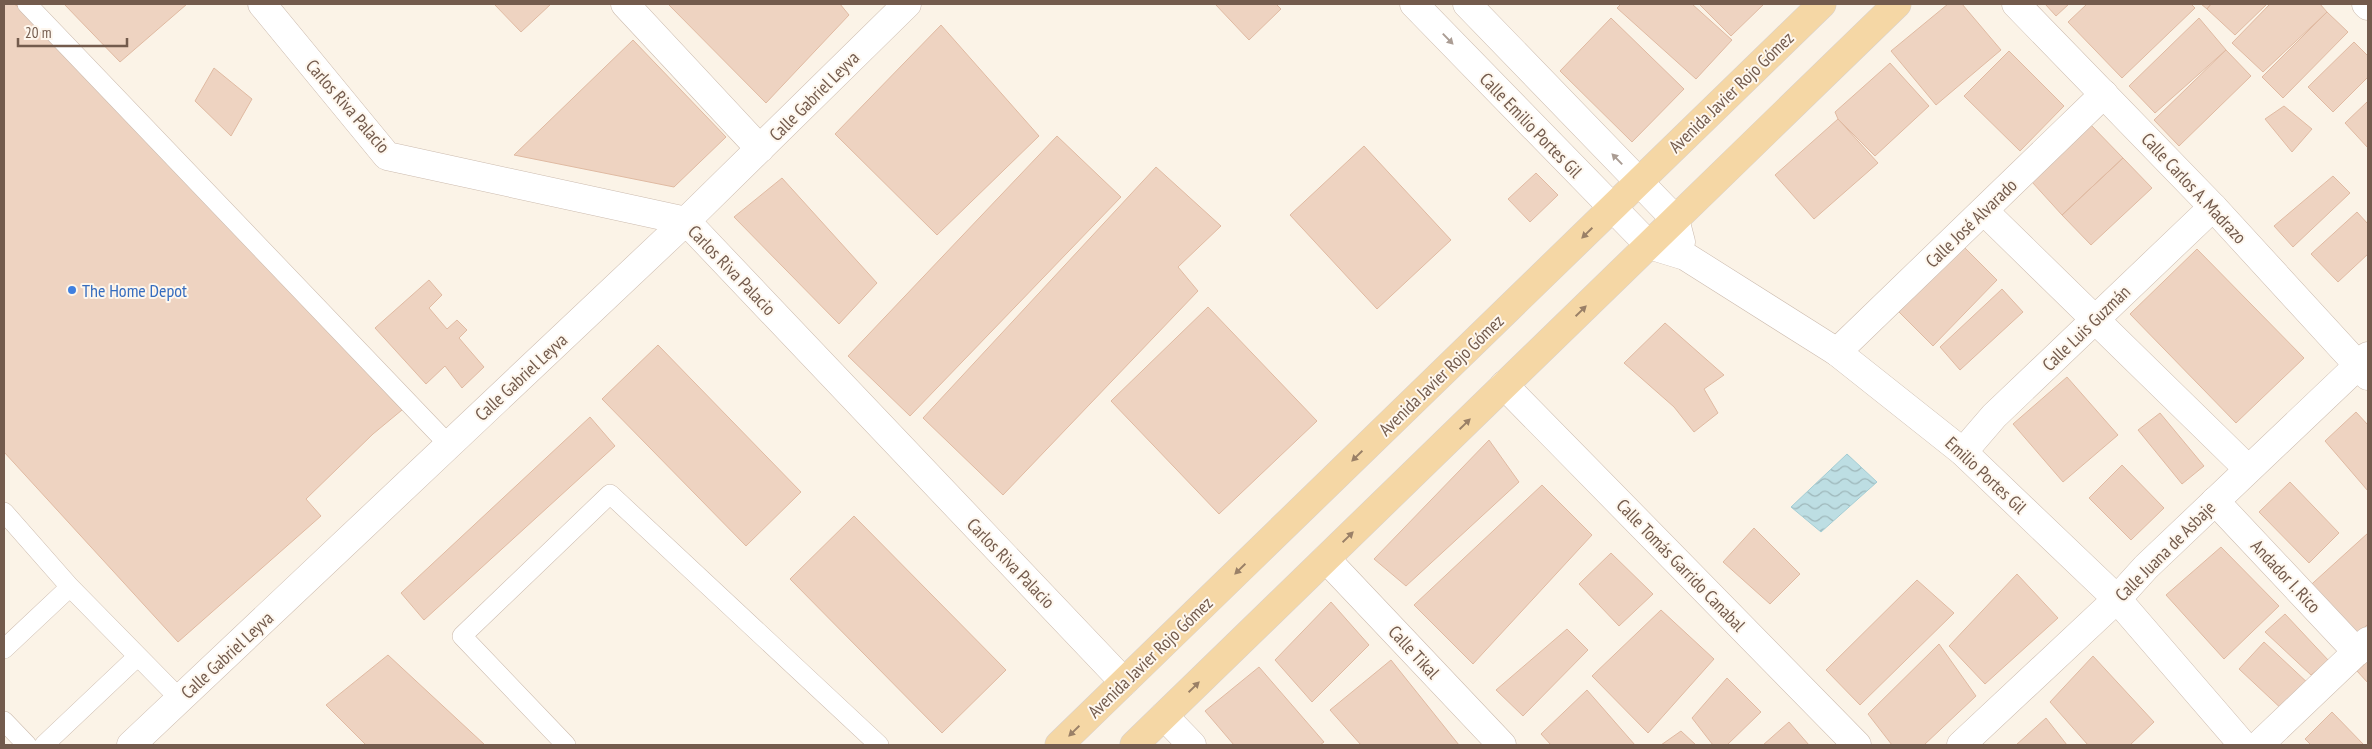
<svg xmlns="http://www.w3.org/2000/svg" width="2372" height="749" viewBox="0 0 2372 749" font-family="'PT Sans Narrow',sans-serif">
	<defs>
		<pattern id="water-waves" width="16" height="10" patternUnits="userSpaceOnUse" patternTransform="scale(1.25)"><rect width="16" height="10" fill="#bddee3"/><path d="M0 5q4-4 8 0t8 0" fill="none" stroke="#9eb7ba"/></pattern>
	</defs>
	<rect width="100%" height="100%" fill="#fbf3e7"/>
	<path fill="url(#water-waves)" stroke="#a4cdd4" d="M1847 454 1877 482 1821 532 1791 507Z"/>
	<path fill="#eed3c1" stroke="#e0baa2" d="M4 4H14L28 13 402 410 373 434 306 499 321 516 178 642 4 452Z
		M64 4H187L120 62Z
		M494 4H551L521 32Z
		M668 4H840L849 15 766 103Z
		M1215 4H1276L1281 9 1249 40Z
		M1621 4H1692L1732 40 1696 79 1617 8Z
		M1699 4H1764L1731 36Z
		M1948 4H1962L2001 50 1936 105 1891 51Z
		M2045 4H2069L2056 16Z
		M2087 4H2191L2195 8 2122 78 2068 22Z
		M2201 4H2211L2207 9Z
		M2211 4H2267L2235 35 2207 9Z
		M2270 4H2320L2327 12 2263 72 2232 43Z
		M2327 12 2348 32 2283 98 2262 77Z
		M1611 18 1684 89 1632 142 1560 71Z
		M2199 18 2226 50 2155 113 2129 86Z
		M941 25 1039 136 937 235 835 134Z
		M633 40 726 137 674 187 514 155Z
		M2354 42 2368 56V77L2333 112 2308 87Z
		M2226 50 2251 76 2179 146 2154 120Z
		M2009 51 2064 106 2020 151 1964 96Z
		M1890 63 1929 106 1875 156 1838 119 1835 112Z
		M214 68 252 99 231 136 195 101Z
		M2368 101V148L2345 123Z
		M2284 106 2312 129 2292 152 2265 119Z
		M1838 119 1878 163 1814 219 1775 175Z
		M2090 124 2123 158 2062 215 2032 182Z
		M1057 136 1121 197 910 416 848 356Z
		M1364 146 1451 240 1377 309 1290 215Z
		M2123 158 2152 188 2091 245 2062 215Z
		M1156 167 1221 226 1178 267 1198 291 1003 495 923 418Z
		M1536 173 1558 195 1530 222 1508 199Z
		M2333 176 2350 193 2293 247 2274 226Z
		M782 178 877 283 839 324 734 217Z
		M2357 212 2368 224V254L2338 282 2311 254Z
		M1963 246 1997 280 1933 346 1899 312Z
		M2197 249 2304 358 2236 423 2130 314Z
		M429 280 442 295 429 308 447 329 457 320 467 330 459 338 484 367 462 388 445 366 426 384 375 328Z
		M2002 289 2023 312 1960 370 1940 347Z
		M1208 307 1317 421 1219 514 1111 401Z
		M1665 323 1724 375 1704 389 1718 413 1694 432 1674 407 1624 363Z
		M658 345 801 492 746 546 602 399Z
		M2067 377 2118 435 2063 482 2013 424Z
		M2356 412 2368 425V491L2325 441Z
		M2160 413 2204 466 2182 484 2138 430Z
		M590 417 615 446 424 620 401 593Z
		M1489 440 1519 482 1406 586 1374 559Z
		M2122 465 2164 508 2131 540 2089 498Z
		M2290 482 2339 533 2309 563 2259 512Z
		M1542 485 1592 535 1473 664 1414 605Z
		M854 516 1006 670 942 733 790 579Z
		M1754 528 1800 574 1770 604 1723 562Z
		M2368 533V624L2350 641 2303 592Z
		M2221 547 2279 606 2224 659 2166 595Z
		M1611 553 1653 594 1619 626 1579 584Z
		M2017 574 2058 618 1985 684 1949 646Z
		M1917 580 1954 613 1860 705 1826 670Z
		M1331 602 1369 645 1312 702 1275 660Z
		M1661 610 1714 659 1648 733 1592 676Z
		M2285 614 2329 661 2311 675 2265 632Z
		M1567 629 1588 650 1523 716 1496 690Z
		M2264 642 2311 686 2286 713 2239 669Z
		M1939 644 1976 696 1924 745H1892L1868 714Z
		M388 655 485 745H366L326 705Z
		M2093 656 2154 722 2130 745H2088L2050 702Z
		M1391 660 1459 745H1361L1330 710Z
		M2368 661V683L2357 671Z
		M1259 667 1324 742 1320 745H1234L1205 711Z
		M1727 678 1761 712 1727 745H1713L1692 718Z
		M1587 690 1635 745H1551L1541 734Z
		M2332 712 2364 745H2311L2305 739Z
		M2046 718 2067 745H2016Z
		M1789 722 1809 745H1763Z
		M1681 731 1696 745H1661Z"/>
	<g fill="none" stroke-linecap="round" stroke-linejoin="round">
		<g stroke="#ccbbae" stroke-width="20">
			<path id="service" d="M27 4 449 445
				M4 512 70 587 180 699
				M4 649 70 587
				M4 721 27 745
				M44 745 137 657
				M566 745 462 636 610 494 879 745"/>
		</g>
		<g stroke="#ccbbae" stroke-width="29">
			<path id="pedestrian" d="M1984 211 2248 469
				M1837 352 2104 94
				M1963 452 1994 416 2213 207
				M2215 501 2357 652
				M2259 745 2368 641"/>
		</g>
		<g stroke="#ccbbae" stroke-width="29">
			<path id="minor" d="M262 4 387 156 686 221 1124 682
				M625 4 760 149
				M1414 4 1649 245 1685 256 1837 352 1963 452 2117 599 2243 745
				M1467 4 1675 219 1681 242
				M2016 4 2213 207 2368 376
				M2366 4 2368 6
				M1504 385 1857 745
				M1326 559 1502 745
				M1164 716 1192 745
				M131 745 686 221 907 4
				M1961 745 2117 599 2146 567 2368 356"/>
		</g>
		<g stroke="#d8d1cd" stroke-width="29">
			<path id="primary" d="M1059 745 1822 4
				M1134 745 1897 4"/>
		</g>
		<use href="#service" stroke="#fff" stroke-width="19"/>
		<use href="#pedestrian" stroke="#fff" stroke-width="28"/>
		<use href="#minor" stroke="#fff" stroke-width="28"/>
		<use href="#primary" stroke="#f5d7a5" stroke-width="28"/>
	</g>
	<defs><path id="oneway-solid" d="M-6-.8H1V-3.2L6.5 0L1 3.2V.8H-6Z" transform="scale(1.25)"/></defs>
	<g fill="#ab9d94">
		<use href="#oneway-solid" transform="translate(1448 39) rotate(46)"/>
		<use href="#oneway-solid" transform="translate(1617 159) rotate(-134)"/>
	</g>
	<g fill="#9a8067">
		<use href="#oneway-solid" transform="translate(1587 233) rotate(136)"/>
		<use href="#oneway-solid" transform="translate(1581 311) rotate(-44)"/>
		<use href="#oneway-solid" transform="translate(1465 424) rotate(-44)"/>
		<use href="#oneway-solid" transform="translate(1357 456) rotate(136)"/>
		<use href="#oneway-solid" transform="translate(1348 537) rotate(-44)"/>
		<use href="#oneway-solid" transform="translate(1240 569) rotate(136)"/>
		<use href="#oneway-solid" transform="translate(1194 687) rotate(-44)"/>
		<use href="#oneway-solid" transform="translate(1074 731) rotate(136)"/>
	</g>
	<circle fill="#3f7fe0" stroke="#fef7ee" stroke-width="2" cx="72" cy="290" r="5"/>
	<g text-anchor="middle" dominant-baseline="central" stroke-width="4" stroke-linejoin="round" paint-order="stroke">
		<g font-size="18" fill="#735b4d" stroke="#fef7ee">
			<text transform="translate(1731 92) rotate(-44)">Avenida Javier Rojo Gómez</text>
			<text transform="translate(814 96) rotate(-45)">Calle Gabriel Leyva</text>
			<text transform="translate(348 106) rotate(49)">Carlos Riva Palacio</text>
			<text transform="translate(1531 125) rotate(46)">Calle Emilio Portes Gil</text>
			<text transform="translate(2194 188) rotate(47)">Calle Carlos A. Madrazo</text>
			<text transform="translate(1971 223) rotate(-44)">Calle José Alvarado</text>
			<text transform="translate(732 270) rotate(46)">Carlos Riva Palacio</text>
			<text transform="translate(2086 328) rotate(-44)">Calle Luis Guzmán</text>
			<text transform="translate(1441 375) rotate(-44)">Avenida Javier Rojo Gómez</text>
			<text transform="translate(521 377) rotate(-43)">Calle Gabriel Leyva</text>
			<text transform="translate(1986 475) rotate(43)">Emilio Portes Gil</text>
			<text transform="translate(2165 551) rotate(-45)">Calle Juana de Asbaje</text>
			<text transform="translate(1011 563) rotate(46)">Carlos Riva Palacio</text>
			<text transform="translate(1681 565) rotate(46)">Calle Tomás Garrido Canabal</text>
			<text transform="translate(2286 576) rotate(47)">Andador I. Rico</text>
			<text transform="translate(1414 652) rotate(47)">Calle Tikal</text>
			<text transform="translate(227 655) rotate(-43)">Calle Gabriel Leyva</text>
			<text transform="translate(1150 657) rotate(-44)">Avenida Javier Rojo Gómez</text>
		</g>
		<g font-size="18" fill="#366cbe" stroke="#fef7ee" text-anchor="start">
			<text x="82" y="290">The Home Depot</text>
		</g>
	</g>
	<rect width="2372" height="749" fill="none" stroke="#735b4d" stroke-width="10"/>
	<path d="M18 38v8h109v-8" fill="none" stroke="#735b4d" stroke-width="2.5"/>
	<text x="25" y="38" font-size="15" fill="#735b4d" stroke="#fef7ee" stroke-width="4" paint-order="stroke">20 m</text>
</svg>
